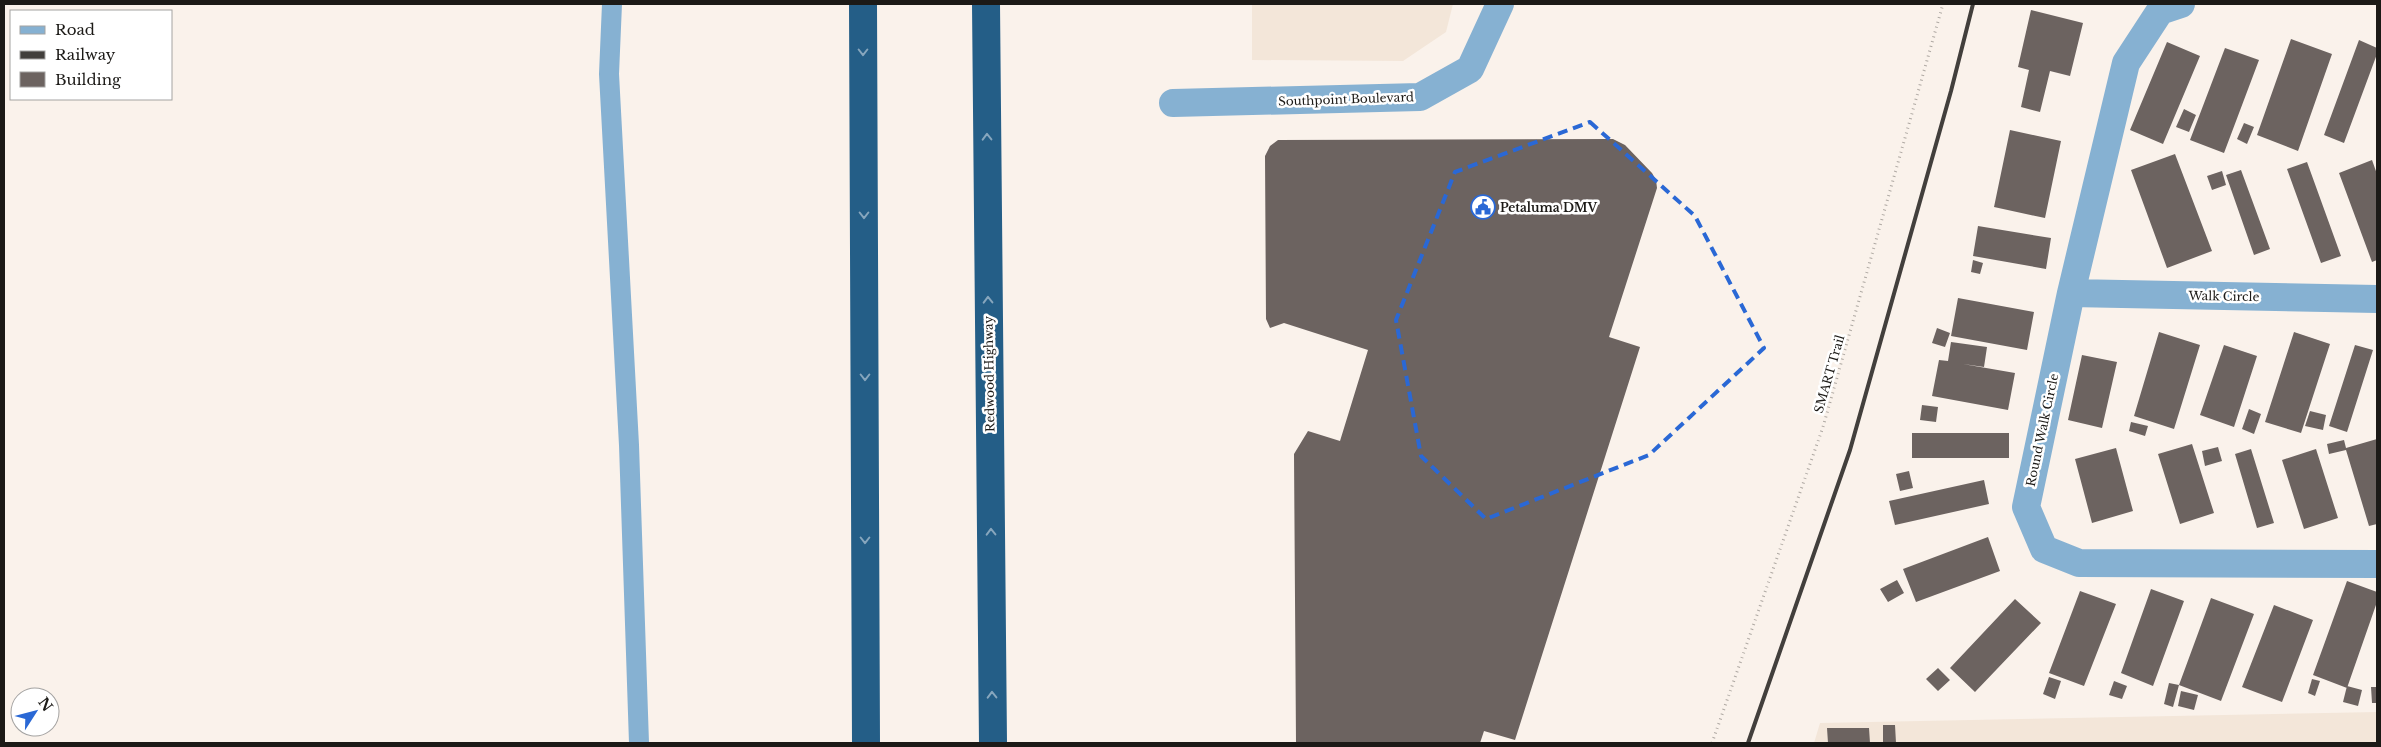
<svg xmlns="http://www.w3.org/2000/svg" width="2381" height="747" viewBox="0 0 2381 747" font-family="'Libre Baskerville',serif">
	<rect width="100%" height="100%" fill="#faf2eb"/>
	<path fill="#f3e6d9" d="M1252 4H1453L1446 32 1403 61 1252 60Z
		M2377 712V743H1814L1820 723Z"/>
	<path fill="#6c6360" d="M2031 10 2083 23 2070 76 2050 71 2040 112 2021 107 2029 70 2018 67Z
		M2291 39 2332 54 2298 151 2257 135Z
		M2359 40 2377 48V54L2344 143 2324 135Z
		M2167 42 2200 56 2163 144 2130 130Z
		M2225 48 2259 60 2224 153 2190 140Z
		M2184 109 2196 115 2189 132 2176 127Z
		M2244 123 2254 127 2247 144 2237 139Z
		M2010 130 2061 141 2045 218 1994 207Z
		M1613 139 1625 145 1652 173 1656 180 1657 188 1609 337 1640 347 1515 740 1484 731 1480 743H1296L1294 454 1308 431 1340 441 1368 350 1284 323 1270 328 1266 319 1265 156 1270 146 1278 140Z
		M2175 154 2212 251 2167 268 2131 170Z
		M2372 160 2377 174V260L2372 262 2339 173Z
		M2307 162 2341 256 2321 263 2287 169Z
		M2241 170 2270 249 2254 255 2226 175Z
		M2222 171 2226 185 2212 190 2207 176Z
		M1978 226 2051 238 2046 269 1973 256Z
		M1973 260 1983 263 1980 274 1971 272Z
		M1958 298 2034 312 2027 350 1951 336Z
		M1937 328 1950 333 1945 347 1932 343Z
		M2159 332 2200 345 2174 429 2134 416Z
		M2294 332 2330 344 2301 433 2265 422Z
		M1951 342 1987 347 1984 367 1963 364 2015 373 2008 410 1932 396 1939 360 1948 361Z
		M2224 345 2257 356 2234 427 2200 415Z
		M2355 345 2373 350 2347 432 2329 426Z
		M2082 355 2117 362 2102 428 2068 420Z
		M1922 405 1938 407 1936 422 1920 420Z
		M2249 409 2261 414 2254 434 2242 429Z
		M2310 411 2326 415 2323 430 2305 426Z
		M2131 422 2148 426 2145 436 2129 431Z
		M1912 433H2009V458H1912Z
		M2377 439V524L2369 526 2346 450 2329 454 2327 444 2344 440 2346 448Z
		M2192 444 2214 513 2180 524 2158 454Z
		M2218 447 2222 461 2205 466 2202 451Z
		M2116 448 2133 511 2092 523 2075 459Z
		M2251 449 2274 523 2257 528 2235 454Z
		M2316 449 2338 518 2304 529 2282 460Z
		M1909 471 1913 488 1900 491 1896 474Z
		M1984 480 1989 504 1895 525 1889 501Z
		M1988 537 2000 571 1916 602 1903 569Z
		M1897 580 1904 593 1888 602 1880 589Z
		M2347 581 2377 592V602L2347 688 2313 675Z
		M2151 589 2184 601 2153 686 2121 673Z
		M2080 591 2116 604 2084 686 2049 673Z
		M2211 598 2254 614 2221 701 2179 685Z
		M2015 599 2041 623 1975 692 1950 668Z
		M2274 605 2313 620 2282 702 2242 687Z
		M1938 668 1950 680 1938 691 1926 679Z
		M2049 677 2061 681 2055 699 2043 694Z
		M2312 679 2320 681 2315 696 2308 693Z
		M2114 681 2127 686 2122 699 2109 695Z
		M2169 683 2179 685 2173 707 2164 704Z
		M2347 686 2362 690 2358 706 2343 702Z
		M2371 687H2377V703H2372Z
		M2181 691 2198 695 2194 710 2178 706Z
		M1883 725H1895L1896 743H1883Z
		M1827 728H1869L1870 743H1828Z"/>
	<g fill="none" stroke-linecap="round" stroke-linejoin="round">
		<path stroke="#afa9a3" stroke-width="3" stroke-dasharray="1 4" stroke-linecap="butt" d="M1712 743 1823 427 1943 4"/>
		<path stroke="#86b1d2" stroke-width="20" d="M612 4 609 74 629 445 639 743"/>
		<path stroke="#86b1d2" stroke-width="28" d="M2181 4 2160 11 2126 63 2071 293 2026 507 2044 549 2079 563 2377 564
			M1173 103 1420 97 1470 69 1500 4
			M2071 293 2377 299"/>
		<path stroke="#245e87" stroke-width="28" d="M863 4 866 743
			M986 4 993 743"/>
		<path stroke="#423f3c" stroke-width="4" d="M1748 743 1850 450 1951 91 1973 4"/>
	</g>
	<defs><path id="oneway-chevron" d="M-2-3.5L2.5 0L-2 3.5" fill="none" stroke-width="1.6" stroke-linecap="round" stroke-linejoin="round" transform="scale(1.25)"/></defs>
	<g stroke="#87a6bd">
		<use href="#oneway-chevron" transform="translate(863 52) rotate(90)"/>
		<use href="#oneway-chevron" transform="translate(987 137) rotate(-91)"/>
		<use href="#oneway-chevron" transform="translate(864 215) rotate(90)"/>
		<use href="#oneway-chevron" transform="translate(988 300) rotate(-91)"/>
		<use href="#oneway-chevron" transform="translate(865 377) rotate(90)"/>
		<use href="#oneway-chevron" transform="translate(991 532) rotate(-91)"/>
		<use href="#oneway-chevron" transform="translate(865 540) rotate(90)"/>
		<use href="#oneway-chevron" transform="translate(992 695) rotate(-91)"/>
	</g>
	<path fill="none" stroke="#2a68d5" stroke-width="4" stroke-dasharray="10 6" stroke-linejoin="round" d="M1590 122 1695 216 1764 348 1649 455 1486 519 1421 456 1396 320 1455 172Z"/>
	<defs>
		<g id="civic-ring" transform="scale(1.25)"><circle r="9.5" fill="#fff" stroke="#2a68d5" stroke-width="1.5"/><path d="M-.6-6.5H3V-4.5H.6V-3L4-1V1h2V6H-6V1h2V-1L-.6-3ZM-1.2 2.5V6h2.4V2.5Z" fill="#2a68d5"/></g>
	</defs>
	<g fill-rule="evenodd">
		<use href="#civic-ring" x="1483" y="207"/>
	</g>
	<g text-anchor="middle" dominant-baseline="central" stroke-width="5" stroke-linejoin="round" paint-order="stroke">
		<g font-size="12" fill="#1c1a17" stroke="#fff">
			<text transform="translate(1346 99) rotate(-2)">Southpoint Boulevard</text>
			<text transform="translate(2224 296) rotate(1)">Walk Circle</text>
			<text transform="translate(989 374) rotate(-91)">Redwood Highway</text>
			<text transform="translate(1829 374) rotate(-74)">SMART Trail</text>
			<text transform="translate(2042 430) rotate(-78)">Round Walk Circle</text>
		</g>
		<g font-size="12" font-weight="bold" fill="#1c1a17" stroke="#fff" text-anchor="start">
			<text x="1500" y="207">Petaluma DMV</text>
		</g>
	</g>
	<rect width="2381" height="747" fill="none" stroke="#1c1a17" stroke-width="10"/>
	<rect x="10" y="10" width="162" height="90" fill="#ffffff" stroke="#a4a3a2"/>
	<rect x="20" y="26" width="25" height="8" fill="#86b1d2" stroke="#a4a3a2"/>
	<text x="55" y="35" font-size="15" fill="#1c1a17">Road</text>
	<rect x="20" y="51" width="25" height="8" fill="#423f3c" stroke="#a4a3a2"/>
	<text x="55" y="60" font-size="15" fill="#1c1a17">Railway</text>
	<rect x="20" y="72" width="25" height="15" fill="#6c6360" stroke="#a4a3a2"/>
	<text x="55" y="85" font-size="15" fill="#1c1a17">Building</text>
	<g transform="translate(35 712) rotate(54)"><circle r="24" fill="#ffffff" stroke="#a4a3a2"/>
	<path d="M0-4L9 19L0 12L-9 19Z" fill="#2a68d5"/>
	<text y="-8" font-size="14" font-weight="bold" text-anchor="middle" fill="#1c1a17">N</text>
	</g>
</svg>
